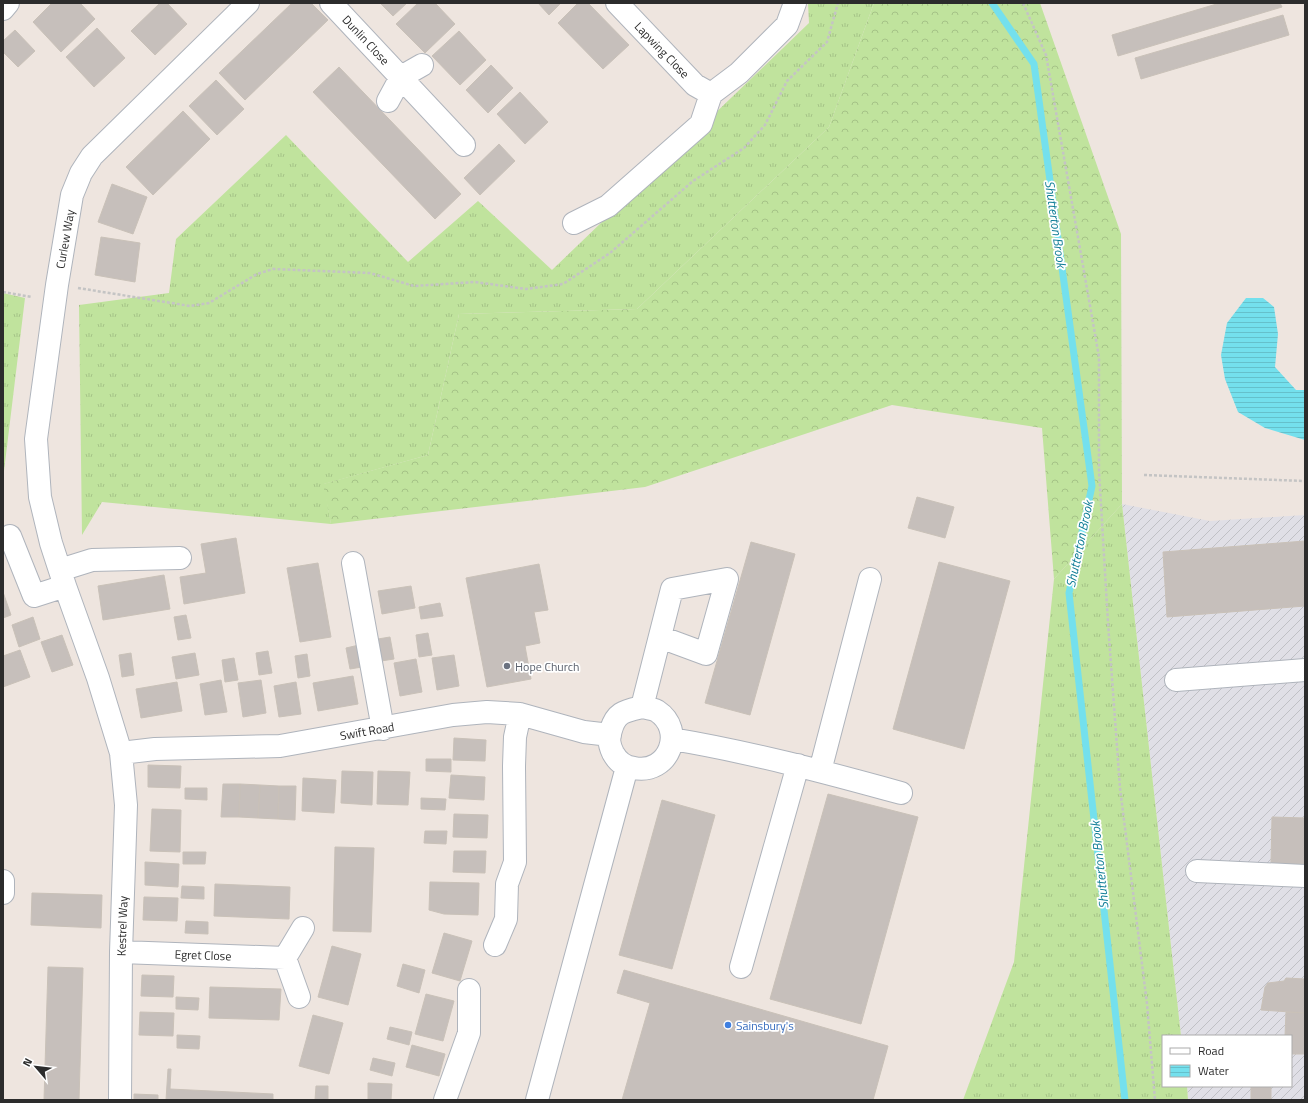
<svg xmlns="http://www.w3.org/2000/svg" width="1308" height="1103" viewBox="0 0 1308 1103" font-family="'Titillium Web',sans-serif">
	<defs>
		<pattern id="industrial-furrows" width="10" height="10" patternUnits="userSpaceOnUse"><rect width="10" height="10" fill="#e0dfe6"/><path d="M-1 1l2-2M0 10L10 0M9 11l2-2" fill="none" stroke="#c0c0c5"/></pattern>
		<pattern id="grass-tufts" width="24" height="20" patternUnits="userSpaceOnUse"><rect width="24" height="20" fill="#c0e39d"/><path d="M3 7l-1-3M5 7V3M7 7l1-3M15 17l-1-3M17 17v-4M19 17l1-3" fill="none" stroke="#a5c387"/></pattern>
		<pattern id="forest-crowns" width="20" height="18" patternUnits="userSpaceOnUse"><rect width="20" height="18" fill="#c0e39d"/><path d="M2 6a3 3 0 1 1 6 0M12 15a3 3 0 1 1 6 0" fill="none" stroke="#a5c387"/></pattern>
		<pattern id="water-rules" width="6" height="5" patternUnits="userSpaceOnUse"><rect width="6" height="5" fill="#74e0ed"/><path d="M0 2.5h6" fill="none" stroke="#65c0cb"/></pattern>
	</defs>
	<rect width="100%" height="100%" fill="#eee5df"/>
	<path fill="url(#industrial-furrows)" d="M1122 504 1210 521 1305 515V1100H1188L1187 1086H1291V1036H1181Z"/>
	<path fill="url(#grass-tufts)" d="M808 3H874L829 127 637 309 459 314 428 455 324 484 331 524 102 502 82 535 79 305 169 293 176 239 286 135 408 262 478 201 552 270 809 23Z
		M3 293 25 298 4 471 3 470Z
		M1122 504 1181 1036H1163V1086H1187L1188 1100H963L1014 962 1054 579Z"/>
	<path fill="url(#forest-crowns)" d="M874 3H1040L1121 234 1122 504 1054 579 1042 428 892 405 645 487 331 524 323 484 428 455 459 314 637 309 829 127Z"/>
	<path fill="url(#water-rules)" d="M1246 298H1263L1274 307 1278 334 1275 367 1296 390H1305V440L1265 428 1238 412 1225 379 1221 355 1227 323Z"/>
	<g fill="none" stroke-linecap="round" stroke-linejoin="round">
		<path stroke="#74e0ed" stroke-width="7" d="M992 3 1034 64 1092 486 1069 593 1125 1100"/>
	</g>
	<path fill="#c6bfbb" stroke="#c9c1b8" d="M52 3H80L95 19 61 52 33 22Z
		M160 3H167L187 24 155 55 131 31Z
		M292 3H311L328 20 245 100 219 73Z
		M380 3H407L393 16Z
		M418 3H435L455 24 425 53 396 24Z
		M538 3H561L549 15Z
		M578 3H588L629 45 603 69 558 23Z
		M1220 3H1280L1282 7 1118 56 1112 35Z
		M1283 15 1289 35 1141 79 1135 58Z
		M97 28 125 58 94 87 66 57Z
		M15 30 35 51 18 67 3 52V41Z
		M459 31 486 60 460 85 432 56Z
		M491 65 513 88 488 113 466 90Z
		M339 67 461 194 435 219 313 92Z
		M216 80 244 109 217 135 189 106Z
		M520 92 548 122 525 144 497 114Z
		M183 111 210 139 153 195 126 167Z
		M499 144 515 161 480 195 464 178Z
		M112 184 147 197 133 234 98 222Z
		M101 237 140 243 135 282 95 275Z
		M917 497 954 507 945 538 908 528Z
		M236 538 245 593 184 604 180 577 206 573 201 544Z
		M1305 541V606L1167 617 1163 552Z
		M751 542 795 554 750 715 705 703Z
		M939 562 1010 581 964 749 893 729Z
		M318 563 331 637 300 642 287 568Z
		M539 564 548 610 534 612 540 643 525 646 531 679 487 687 466 578Z
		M164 575 170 609 103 620 98 586Z
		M411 586 415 608 382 614 378 591Z
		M3 592 11 615 3 618Z
		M440 603 443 616 421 619 419 607Z
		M186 615 191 638 178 640 174 617Z
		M33 617 40 639 19 647 12 625Z
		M428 633 432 655 419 657 416 635Z
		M62 635 73 665 52 672 41 642Z
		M390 637 394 659 381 661 378 639Z
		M359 645 362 667 350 669 346 648Z
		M20 650 30 677 3 687V656Z
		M268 651 272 673 259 675 256 653Z
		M131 653 134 675 122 677 119 655Z
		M195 653 199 675 176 679 172 657Z
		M307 654 310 676 298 678 295 656Z
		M454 655 459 686 437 690 432 658Z
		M234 658 238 680 225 682 222 660Z
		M416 659 422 692 400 696 394 663Z
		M353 676 358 704 318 711 313 683Z
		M221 680 227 712 205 715 200 684Z
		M261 680 266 713 243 717 238 683Z
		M177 682 182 711 141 718 136 689Z
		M296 682 301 714 279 717 274 686Z
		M454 738 486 740 485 761 453 760Z
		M426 759H451V772L426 771Z
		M148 765 181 766 180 788 148 787Z
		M342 771 373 772 372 805 341 803Z
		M378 771 410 772 408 805 377 804Z
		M451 775 485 777 484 800 449 798Z
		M303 778 336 780 334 813 302 811Z
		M223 784H240L239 817H221Z
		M240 784 260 785 258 818 239 817Z
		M260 785 279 786 278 819 258 818Z
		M279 786H296L295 820 278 819Z
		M185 788H207V800L185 799Z
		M828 794 918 817 861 1024 770 999Z
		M421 798 446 799 445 810 421 809Z
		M662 800 715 815 672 969 619 955Z
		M152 809 181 810 180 852 150 851Z
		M454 814 488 815 487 838 453 837Z
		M1272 817 1305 818V864L1271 863Z
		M425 831H447L446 844 424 843Z
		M335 847 374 848 371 932 333 931Z
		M454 851H486L485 873 453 872Z
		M183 852H206L205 864H183Z
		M145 862 179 864 178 887 145 885Z
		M430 882 479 883 478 915 444 914 429 910Z
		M215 884 290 887 289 919 214 916Z
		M182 886 204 887V899L181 898Z
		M32 893 102 895 101 928 31 925Z
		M144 897 178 898 177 921 143 920Z
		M186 921 208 922V934L185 933Z
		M444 933 472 941 460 981 432 973Z
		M332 946 361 954 348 1005 318 997Z
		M403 964 425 970 419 993 397 986Z
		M48 967 83 968 79 1100H44Z
		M624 970 888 1046 873 1100H622L650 1003 617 993Z
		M142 975 174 976 173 997 141 996Z
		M1286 978 1305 979V1013L1261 1010 1265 987 1268 983 1284 981Z
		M210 987 281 989 279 1020 209 1018Z
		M426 994 454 1001 443 1041 415 1034Z
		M176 997 199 998 198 1010 176 1009Z
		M140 1012 174 1013 173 1036 139 1035Z
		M1286 1012 1305 1013V1054H1291V1036H1285Z
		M313 1015 343 1023 329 1074 299 1066Z
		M390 1027 412 1032 409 1045 387 1039Z
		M177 1035 200 1036 199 1049 177 1048Z
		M412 1045 445 1054 439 1076 406 1067Z
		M373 1058 395 1063 392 1076 370 1070Z
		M168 1069H171L170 1089 273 1094V1100H166Z
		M368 1083 392 1084 391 1100H368Z
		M316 1086H328V1100H315Z
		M1251 1086H1271V1100H1251Z
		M134 1094 158 1095V1100H134Z"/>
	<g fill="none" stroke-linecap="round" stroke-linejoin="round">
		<g stroke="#afb4bc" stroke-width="24">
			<path id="minor" d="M331 3 464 145
				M617 3 695 85 711 94
				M3 9 8 3
				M388 101 401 77 422 65
				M574 223 608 206 701 124 711 94 739 73 787 25 795 3
				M10 536 34 596 65 586
				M353 563 383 729
				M60 570 92 560 180 558
				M1176 680 1305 670
				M642 707 672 589 727 579 706 654 660 637
				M642 707C646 708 653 709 657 711 686 730 669 775 634 768 625 767 618 762 613 753 609 745 608 739 611 730 616 712 625 711 642 707Z
				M672 739C750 752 825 772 901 793
				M121 753 155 749 280 746 453 715 487 712 520 714 584 732 610 735
				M820 771 870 579
				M1197 871 1305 876
				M3 881V893
				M495 945 506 919 507 884 515 862 514 766 515 737 520 714
				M121 952 285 958
				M741 967 798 765
				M299 997 285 958 303 928
				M120 1100 121 952 126 805 121 753 98 678 65 586 51 543 40 497 36 439 57 285 72 195 81 173 92 156 248 3
				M445 1100 469 1033V990
				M537 1100 627 767"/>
		</g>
		<path stroke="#c4c4c4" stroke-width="2.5" stroke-dasharray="3 2" stroke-linecap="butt" d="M1023 3 1046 55 1099 357V471L1108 623 1120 788 1147 1004 1155 1100
			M78 288 190 306 209 303 257 274 273 269 370 273 414 286 475 282 526 289 563 284 610 253 693 181 744 148 765 125 787 81 827 42 838 3
			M3 292 32 297
			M1144 475 1305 481"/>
		<use href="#minor" stroke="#fff" stroke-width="22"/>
	</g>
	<circle fill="#6b7280" stroke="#fff" stroke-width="1.5" cx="507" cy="666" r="4"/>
	<circle fill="#3f7fe0" stroke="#fff" stroke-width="1.5" cx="728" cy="1025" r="4"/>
	<g text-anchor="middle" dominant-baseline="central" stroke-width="3.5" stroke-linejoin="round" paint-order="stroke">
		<g font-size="12" fill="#2c2c2c" stroke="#fff">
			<text transform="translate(366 40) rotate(47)">Dunlin Close</text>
			<text transform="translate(662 50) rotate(46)">Lapwing Close</text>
			<text transform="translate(65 239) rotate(-80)">Curlew Way</text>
			<text transform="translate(367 731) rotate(-10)">Swift Road</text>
			<text transform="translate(122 926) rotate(-88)">Kestrel Way</text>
			<text transform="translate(203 955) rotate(2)">Egret Close</text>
		</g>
		<g font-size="12" fill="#5b616d" stroke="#fff" text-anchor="start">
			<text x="515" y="666">Hope Church</text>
		</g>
		<g font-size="12" fill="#366cbe" stroke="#fff" text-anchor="start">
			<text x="736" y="1025">Sainsbury's</text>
		</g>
		<g font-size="13" font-style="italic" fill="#0f7d96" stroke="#fff">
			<text transform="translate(1056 224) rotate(82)">Shutterton Brook</text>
			<text transform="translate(1079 544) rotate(-78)">Shutterton Brook</text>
			<text transform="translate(1099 865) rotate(-96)">Shutterton Brook</text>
		</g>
	</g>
	<rect width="1308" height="1103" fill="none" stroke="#2c2c2c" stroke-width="8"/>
	<rect x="1162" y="1035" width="130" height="52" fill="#ffffff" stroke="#ababab"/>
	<rect x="1170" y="1048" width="20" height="6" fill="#ffffff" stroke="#ababab"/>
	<text x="1198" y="1055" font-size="12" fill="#2c2c2c">Road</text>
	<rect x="1170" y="1065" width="20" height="12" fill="url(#water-rules)" stroke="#ababab"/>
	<text x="1198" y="1075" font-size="12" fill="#2c2c2c">Water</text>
	<g transform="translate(36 1067) rotate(298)" stroke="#ffffff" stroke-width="3" paint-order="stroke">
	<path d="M0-3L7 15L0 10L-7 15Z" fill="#2c2c2c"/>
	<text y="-6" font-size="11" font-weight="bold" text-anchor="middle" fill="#2c2c2c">N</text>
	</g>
</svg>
